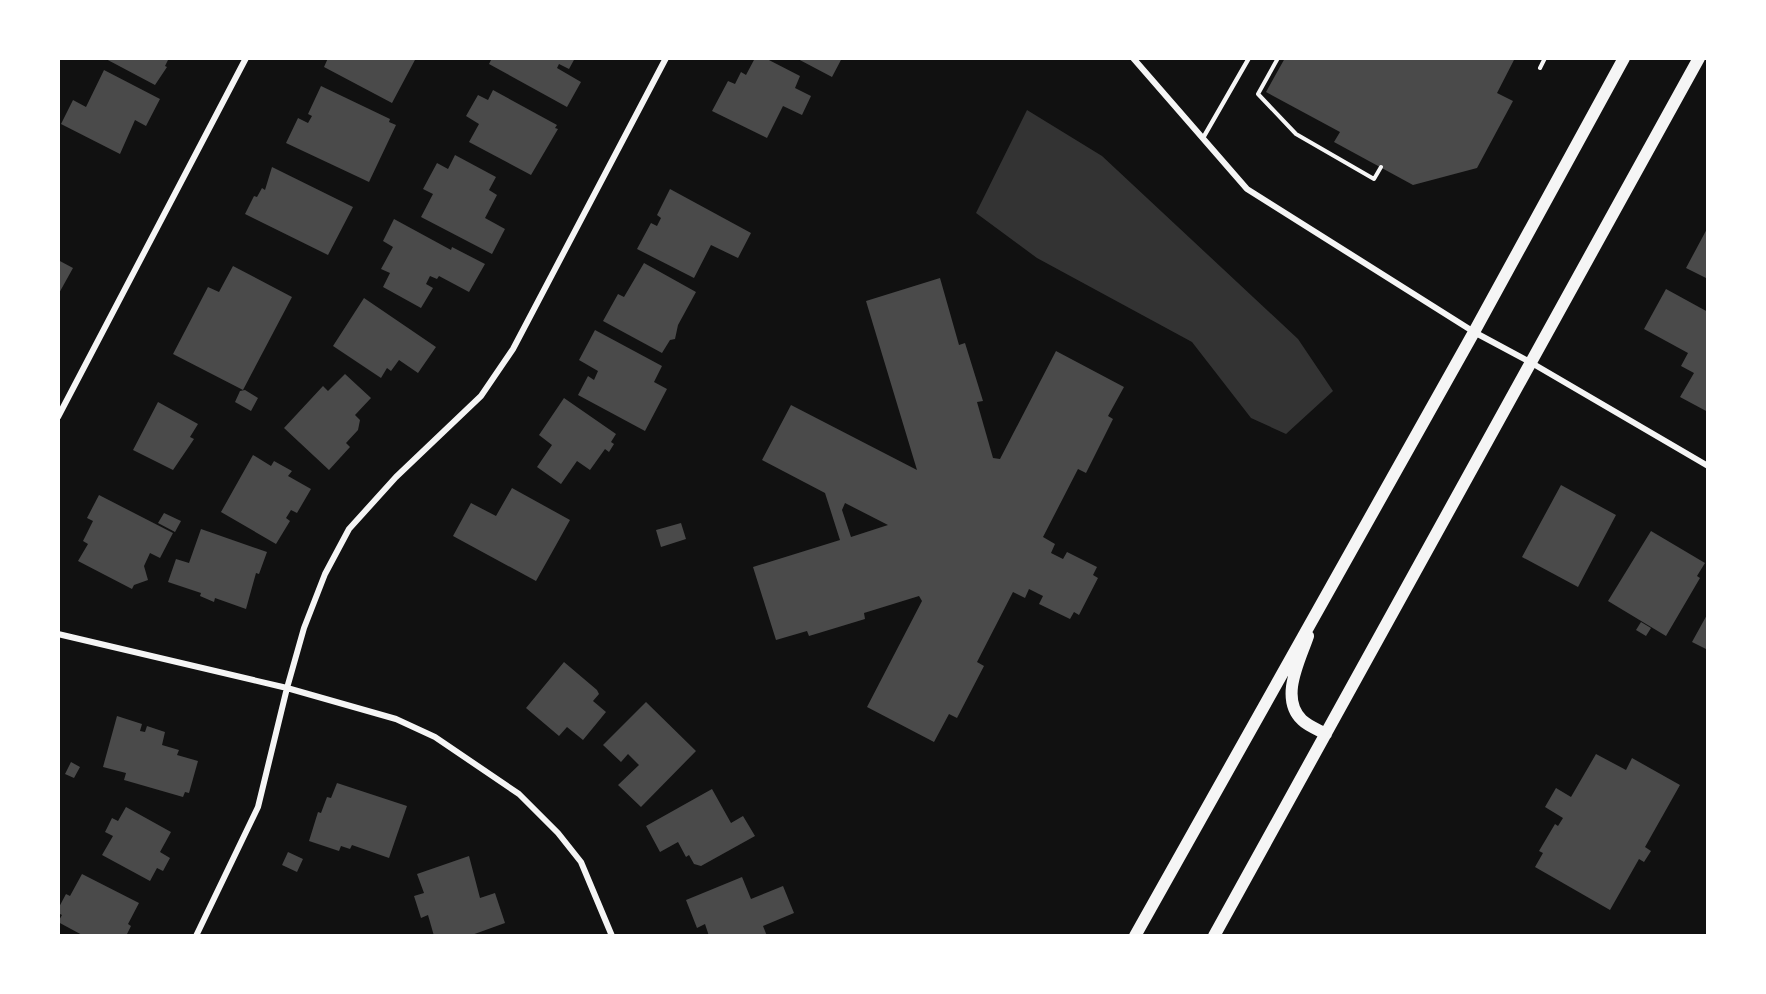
<svg xmlns="http://www.w3.org/2000/svg" width="1766" height="994" viewBox="0 0 1766 994" font-family="Inter,sans-serif">
	<rect width="100%" height="100%" fill="#111"/>
	<path fill="#333" d="M1027 110 1102 156 1298 339 1333 391 1286 434 1251 418 1192 342 1037 258 976 213Z"/>
	<path fill="#4a4a4a" fill-rule="evenodd" d="M104 58H169L165 66 167 67 155 85Z
		M328 58H416L392 103 324 67Z
		M492 58H575L569 69 559 64 557 68 581 82 567 107 489 64Z
		M755 58H765L800 76 795 88 811 96 802 115 783 106 767 138 712 111 728 81 735 84 741 72 746 75Z
		M796 58H842L832 77Z
		M1285 58H1515L1497 93 1513 101 1477 168 1413 185 1334 142 1340 132 1266 92Z
		M104 70 160 99 146 126 135 120 120 154 61 124 73 100 86 107Z
		M321 86 390 119 389 122 396 125 369 182 286 143 298 118 308 123 312 116 308 114Z
		M493 90 557 125 555 128 558 129 531 175 469 142 479 124 466 116 478 95 488 100Z
		M455 155 496 177 489 190 497 195 485 218 505 229 492 254 421 217 433 194 423 189 437 163 448 169Z
		M272 167 353 207 328 255 245 214 254 196 257 197 262 188 265 190Z
		M670 189 751 233 738 258 711 245 694 278 637 249 651 223 657 226 661 218 657 215Z
		M394 219 451 250 452 247 485 264 469 292 439 276 437 279 430 276 426 284 433 288 421 308 383 287 390 273 381 269 393 247 383 241Z
		M1708 227V279L1686 268Z
		M58 260 73 268 58 295Z
		M644 263 696 292 678 325 675 339 670 340 662 353 603 321 618 294 624 297Z
		M233 266 292 297 243 390 173 354 208 287 219 292Z
		M940 278 959 345 965 343 983 401 977 402 993 458 1000 459 1056 351 1124 387 1108 416 1113 419 1086 473 1078 469 1043 537 1055 544 1051 553 1063 559 1067 552 1097 567 1093 575 1098 578 1079 615 1074 612 1070 619 1039 604 1043 596 1029 589 1025 598 1013 592 977 662 984 666 957 718 949 714 934 742 867 707 922 601 919 596 864 613 865 619 809 636 807 631 776 640 753 567 840 540 825 493 762 460 791 405 917 470 866 301ZM845 503 888 525 851 537 842 510Z
		M1666 289 1708 312V412L1680 397 1694 373 1681 366 1688 353 1644 329Z
		M364 298 436 347 418 373 399 360 391 371 387 368 381 378 333 346Z
		M595 330 662 366 654 382 667 389 645 431 578 395 588 376 594 380 598 371 579 360Z
		M345 374 371 398 355 415 360 420 358 430 346 443 350 447 329 470 284 428 323 386 328 391Z
		M245 390 258 398 251 411 235 402 240 391Z
		M564 398 616 434 611 442 614 444 609 452 605 449 590 470 577 461 561 484 537 467 552 445 539 435Z
		M158 402 198 424 190 437 194 439 192 442 173 470 133 450Z
		M253 455 271 466 274 461 292 471 288 476 311 489 297 513 291 510 286 518 290 521 276 544 221 512Z
		M1561 485 1616 515 1578 587 1522 557Z
		M512 488 570 520 536 581 453 536 471 503 496 516Z
		M99 495 173 533 160 558 150 553 144 566 148 580 134 585 132 589 78 561 88 544 83 541 93 521 87 518Z
		M164 513 181 521 175 532 158 523Z
		M681 523 686 539 661 547 656 530Z
		M201 529 267 552 259 574 256 573 246 609 215 598 214 602 200 596 201 593 168 582 176 559 189 563Z
		M1651 531 1705 563 1697 576 1700 578 1666 636 1608 601Z
		M1708 613V650L1692 642Z
		M1641 622 1651 628 1646 636 1636 630Z
		M564 662 597 690 599 694 593 701 606 712 583 740 567 727 559 736 526 708Z
		M646 702 696 751 641 807 618 785 639 765 628 754 621 762 603 745Z
		M117 716 142 724 140 731 145 732 147 726 165 732 162 745 179 750 177 755 198 761 189 793 185 792 183 797 124 780 126 773 103 767Z
		M1596 754 1626 770 1632 758 1680 785 1645 847 1651 851 1644 862 1639 859 1610 910 1535 867 1543 853 1539 851 1555 824 1558 826 1563 818 1545 807 1556 788 1571 797Z
		M71 762 80 767 74 778 65 774Z
		M337 783 407 806 389 858 352 845 350 849 341 846 339 851 309 841 318 812 321 813 327 797 331 798Z
		M712 789 731 823 743 816 755 836 701 866 694 864 689 855 686 857 678 842 660 852 646 826Z
		M126 807 171 832 160 852 170 858 163 871 157 868 150 881 102 855 113 836 105 832 112 818 118 821Z
		M288 852 303 859 297 872 282 865Z
		M469 856 480 898 495 893 505 923 469 936H434L428 915 421 918 414 896 424 893 417 874Z
		M82 874 139 903 128 924 131 926 126 936H84L58 922 62 915 58 913V909L66 894 70 896Z
		M742 877 751 899 783 886 794 913 763 926 767 936H709L705 924 697 928 686 900Z"/>
	<g fill="none" stroke-linecap="round" stroke-linejoin="round">
		<path stroke="#f5f5f5" stroke-width="4" d="M1278 58 1258 94 1296 134 1374 179 1381 167
			M1540 68 1545 58"/>
		<path stroke="#f5f5f5" stroke-width="4.5" d="M1203 138 1249 58"/>
		<path stroke="#f5f5f5" stroke-width="6" d="M1133 58 1247 189 1474 332 1530 362 1708 466
			M58 417 246 58
			M58 634 287 688 396 719 435 737 519 794 558 833 581 862 612 936
			M196 936 258 807 287 688 304 628 325 574 349 529 396 477 481 396 513 349 666 58"/>
		<path stroke="#f5f5f5" stroke-width="12" d="M1308 636C1300 660 1279 698 1302 720 1308 726 1319 730 1326 734
			M1135 936 1474 332 1624 58
			M1214 936 1699 58"/>
	</g>
	<rect width="1766" height="994" fill="none" stroke="#ffffff" stroke-width="120"/>
</svg>
